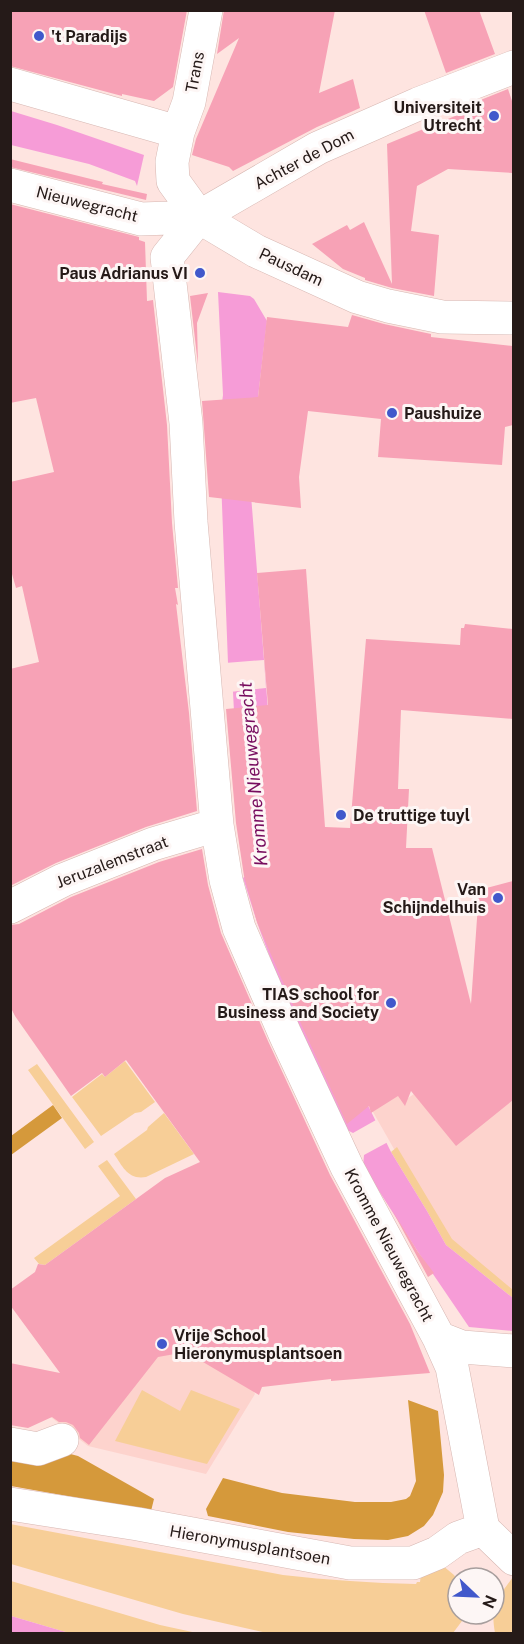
<svg xmlns="http://www.w3.org/2000/svg" width="524" height="1644" viewBox="0 0 524 1644" font-family="'Public Sans',sans-serif">
	<rect width="100%" height="100%" fill="#fee4e0"/>
	<path fill="#fdd3cd" d="M513 1009V1293L449 1242 394 1149 373 1112H370L398 1093 404 1101 446 1071 440 1062Z
		M129 1312 252 1389 255 1394 206 1474 88 1446 43 1411Z"/>
	<path fill="#f7ce97" d="M125 1061 155 1102 141 1112 135 1113 101 1136 72 1097 102 1074 105 1077Z
		M37 1064 94 1142 85 1149 28 1070Z
		M164 1113 194 1154 146 1177C128 1180 123 1167 114 1154L147 1130 148 1127Z
		M397 1147 452 1239 513 1290V1298L446 1245 427 1211 391 1152Z
		M107 1160 136 1199 45 1265 39 1264 34 1258 120 1196 98 1166Z
		M142 1390 180 1411 191 1390 240 1409 207 1464 115 1441Z
		M10 1524 283 1575C328 1580 372 1583 416 1584L417 1582H420L421 1574 442 1565 454 1575 458 1581V1614H463L462 1621 453 1633H267L183 1614 11 1564Z
		M513 1577V1633H495C490 1605 497 1599 513 1577Z
		M11 1581 160 1625 197 1633H69L11 1616Z"/>
	<path fill="#d5993b" d="M53 1105 62 1118 11 1155V1136Z
		M408 1400 438 1411 444 1475 443 1492 433 1515 424 1526 408 1536 388 1540 354 1539 288 1532 208 1516 206 1509 223 1478 282 1493 355 1502H391L406 1499 410 1496 416 1481Z
		M59 1451 78 1456 154 1499 151 1511 11 1486 10 1459Z"/>
	<path fill="#f69cd7" d="M11 111 57 125 144 155 137 186 135 181 89 164 11 145Z
		M218 292 250 296 254 299 267 321 256 414 251 495 269 723 347 1063 391 1152 427 1211 446 1245 513 1298V1331L469 1327 418 1252 363 1166 279 982 258 925 243 878 249 873 236 751 233 692 228 663 219 426 223 395Z
		M11 1616 69 1633H11Z"/>
	<path fill="#fee4e0" d="M264 660 266 688 230 692 225 663Z
		M376 1120 388 1142 364 1155 363 1167 345 1129 353 1133Z"/>
	<path fill="#f7a2b6" d="M10 10H187L173 87 154 101 122 94V96L10 66Z
		M224 10H335L319 93 353 79 360 108 317 127 233 171 229 167 192 155 196 139 239 38 217 54Z
		M424 10H479L495 54 446 73Z
		M508 89 513 104V173L448 169 417 186 411 231 439 235 434 296 392 288 365 280V278L343 269 312 244 347 225 350 230 364 222 392 284 387 144 460 114 458 109Z
		M10 159 103 182 102 184 147 194 146 200 10 167Z
		M10 204 139 237V240L145 242 147 301 153 300 167 425 172 523 178 588H175L178 605 176 604 189 713 197 811 146 827 56 863 10 886V669L39 662 22 586 16 588 10 567V482L54 472 36 398 10 403Z
		M208 293 197 323 198 365 190 296Z
		M352 315 384 324 431 334V337L513 346V425L505 427 502 465 378 457 381 419 308 411 299 477 301 508 209 497 202 401 258 397 267 317 348 327Z
		M306 569 325 827 350 828 366 639 460 645 461 628H464L465 624 513 629V719L401 710 398 789H409L406 848H432L471 1004 479 890 513 881V1100L456 1146 411 1091 405 1106 398 1096 371 1113 369 1106 347 1124 302 1026 257 922 244 876 236 823 226 709 268 705 257 573Z
		M202 849 208 885 221 933 268 1041 330 1175 410 1324 430 1373 331 1381V1379L262 1387 259 1395 186 1352 158 1357 89 1445 80 1438 79 1433 73 1425 66 1422H59L52 1417 28 1428 10 1425V1363L60 1373 10 1305V1290L35 1272 38 1264 45 1265 165 1178 200 1162 126 1060 105 1077 102 1073 71 1096 15 1016 10 1006V925L19 924 71 897 159 862Z
		M392 1210 418 1252 434 1273 428 1277Z"/>
	<g fill="none" stroke-linecap="round" stroke-linejoin="round">
		<g stroke="#d7b7b2" stroke-width="34">
			<path id="minor" d="M206 10 189 102 178 132 172 162 173 181 199 217 256 251 357 297 388 306 442 317 514 318
				M10 84 178 132
				M10 185 141 219 199 217
				M10 907 63 880 153 844 217 825
				M439 1338 462 1347 514 1351
				M10 1444 38 1449 62 1440
				M10 1504 138 1524 350 1563H413L437 1553 458 1538 483 1529
				M483 1529 452 1367 439 1338 347 1167 285 1034 239 928 226 880 217 825 191 522 186 423 167 257 199 217 318 148 418 104 514 67
				M483 1529 514 1559"/>
		</g>
		<use href="#minor" stroke="#fff" stroke-width="33"/>
	</g>
	<g fill="#4158cb" stroke="#fdf6f5" stroke-width="2">
		<circle cx="39" cy="36" r="6"/>
		<circle cx="494" cy="116" r="6"/>
		<circle cx="200" cy="273" r="6"/>
		<circle cx="392" cy="413" r="6"/>
		<circle cx="341" cy="815" r="6"/>
		<circle cx="498" cy="898" r="6"/>
		<circle cx="391" cy="1003" r="6"/>
		<circle cx="162" cy="1344" r="6"/>
	</g>
	<g text-anchor="middle" dominant-baseline="central" stroke-width="6" stroke-linejoin="round" paint-order="stroke">
		<g font-size="16" font-weight="bold" fill="#251a18" stroke="#fdf6f5" text-anchor="start">
			<text x="51" y="36">'t Paradijs</text>
			<text x="482" y="107" text-anchor="end">Universiteit<tspan x="482" dy="18">Utrecht</tspan></text>
			<text x="188" y="273" text-anchor="end">Paus Adrianus VI</text>
			<text x="404" y="413">Paushuize</text>
			<text x="353" y="815">De truttige tuyl</text>
			<text x="486" y="889" text-anchor="end">Van<tspan x="486" dy="18">Schijndelhuis</tspan></text>
			<text x="379" y="994" text-anchor="end">TIAS school for<tspan x="379" dy="18">Business and Society</tspan></text>
			<text x="174" y="1335">Vrije School<tspan x="174" dy="18">Hieronymusplantsoen</tspan></text>
		</g>
		<g font-size="16" fill="#251a18" stroke="#fdf6f5">
			<text transform="translate(195 72) rotate(-79)">Trans</text>
			<text transform="translate(304 159) rotate(-28)">Achter de Dom</text>
			<text transform="translate(87 204) rotate(14)">Nieuwegracht</text>
			<text transform="translate(291 267) rotate(25)">Pausdam</text>
			<text transform="translate(112 862) rotate(-21)">Jeruzalemstraat</text>
			<text transform="translate(389 1245) rotate(62)">Kromme Nieuwegracht</text>
			<text transform="translate(250 1545) rotate(10)">Hieronymusplantsoen</text>
		</g>
		<g font-size="18" font-style="italic" fill="#770c5e" stroke="#fdf6f5">
			<text transform="translate(253 774) rotate(-95)">Kromme Nieuwegracht</text>
		</g>
	</g>
	<rect width="524" height="1644" fill="none" stroke="#251a18" stroke-width="24"/>
	<g transform="translate(476 1596) rotate(113)"><circle r="28" fill="#fdf6f5" stroke="#a79e9d" stroke-width="1.5"/>
	<path d="M0-4.5L10 22L0 15L-10 22Z" fill="#4158cb"/>
	<text y="-9" font-size="16" font-weight="bold" text-anchor="middle" fill="#251a18">N</text>
	</g>
</svg>
